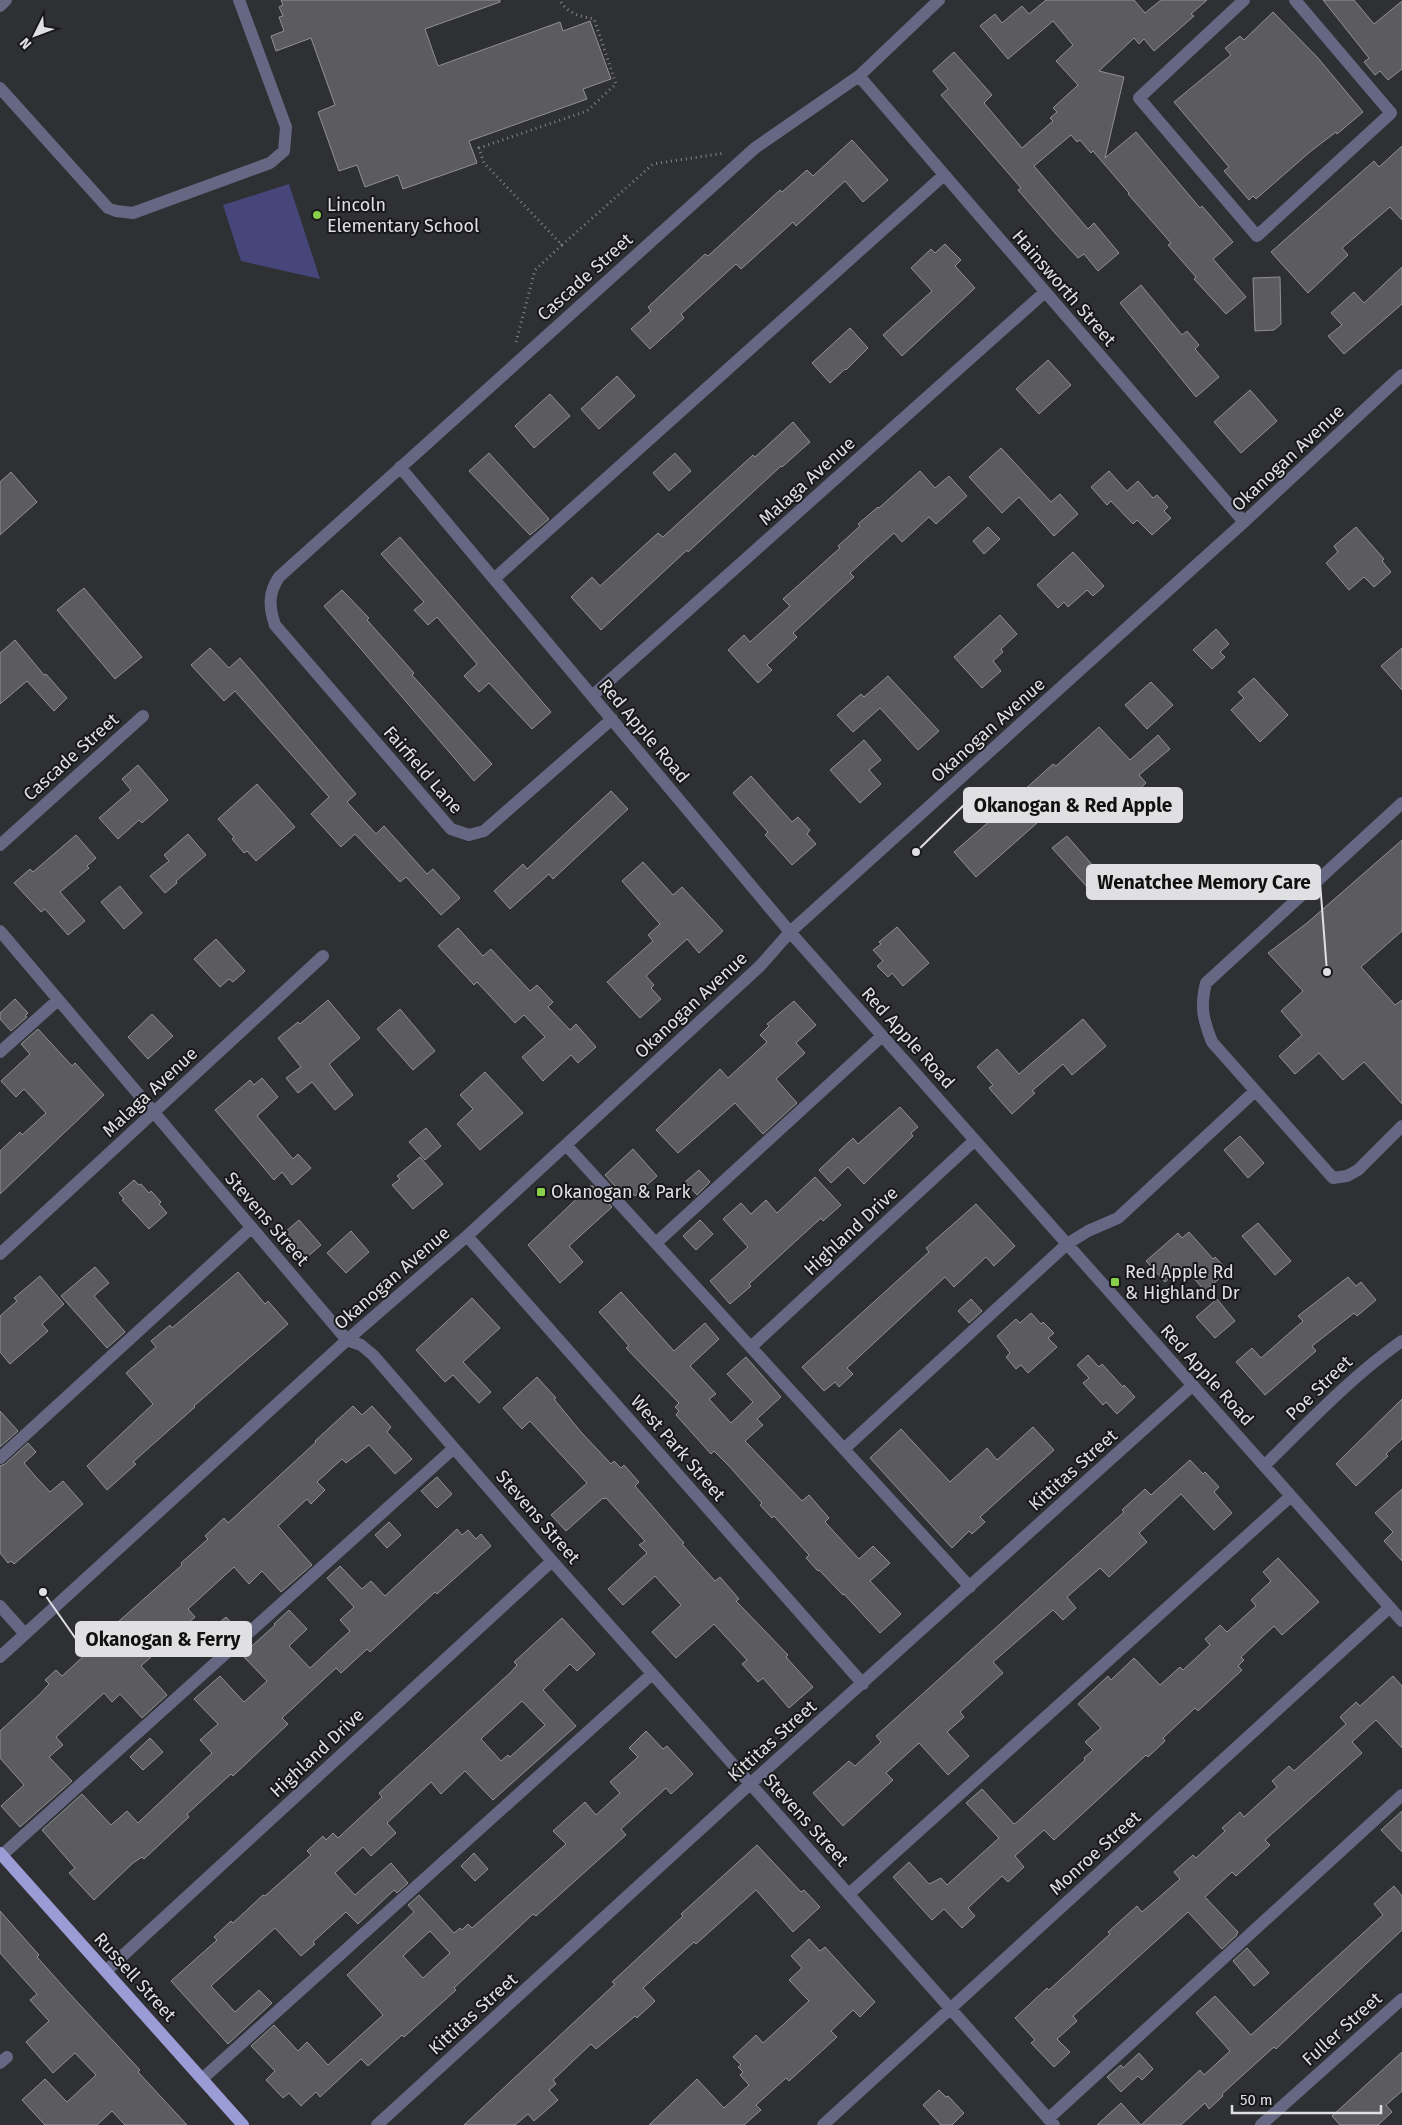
<svg xmlns="http://www.w3.org/2000/svg" width="1402" height="2125" viewBox="0 0 1402 2125" font-family="'Fira Sans',sans-serif">
	<rect width="100%" height="100%" fill="#2f3034"/>
	<path fill="#47467b" d="M289 184 320 279 241 261 223 205Z"/>
	<path fill="#5b5b60" stroke="#909095" fill-rule="evenodd" d="M281 0H500V2L425 29 438 66 560 22 563 31 590 21 611 79 583 89 587 99 469 141 477 163 403 189 398 175 365 187 357 165 339 171 318 112 335 105 311 38 276 51 271 36 284 31 279 17 283 16 279 7 283 5Z
		M1046 0H1134L1145 13 1161 0H1207L1191 14 1194 16 1154 51 1144 39 1139 44 1134 38 1099 71 1124 77 1105 158 1136 132 1200 208 1202 206 1233 242 1213 259 1246 297 1226 314 1194 279 1196 277 1168 245 1171 243 1128 194 1129 193 1093 151 1091 153 1080 140 1077 142 1071 135 1034 166 1088 229 1094 223 1119 253 1098 271 1084 254 1078 258 1055 233 1018 190 1021 188 941 95 948 89 933 71 954 52 992 95 984 103 1022 148 1053 121 1050 118 1057 112 1053 108 1078 85 1056 61 1073 45 1053 21 1008 59 980 26 995 14 1002 23 1022 6 1029 14Z
		M1323 0H1354L1374 24 1402 1V69L1388 80 1380 71 1375 75 1364 62 1369 58Z
		M1273 12 1318 58 1363 112 1337 134 1336 132 1311 151 1256 199 1253 196 1249 200 1224 171 1229 167 1174 102 1231 55 1225 48 1240 36 1244 40Z
		M852 140 888 180 863 202 845 181 796 226 793 222 741 269 736 264 681 314 684 318 650 349 631 329 651 311 648 307 705 254 708 256 780 190 782 192 807 170 813 176Z
		M1402 146V220L1390 207 1342 248 1348 255 1308 293 1271 252 1374 161 1379 167Z
		M945 244 961 260 955 266 975 288 902 356 883 335 932 291 911 268 931 249 935 253Z
		M1402 267V304L1344 354 1328 336 1342 325 1331 313 1354 292 1364 303Z
		M1280 277 1281 324 1274 330 1255 331 1253 278Z
		M1141 285 1182 335 1187 331 1199 345 1195 349 1219 377 1196 397 1120 303Z
		M850 328 868 348 846 370 845 369 830 383 812 363Z
		M1048 360 1071 385 1039 414 1016 389Z
		M617 376 635 396 599 429 581 409Z
		M1250 390 1277 421 1241 453 1214 422Z
		M550 394 570 416 534 448 515 426Z
		M793 422 810 442 782 467 781 466 688 552 687 550 601 630 571 597 592 577 600 586 658 533 663 537 753 455 755 457Z
		M1001 448 1051 502 1060 494 1078 514 1054 536 1019 497 1002 513 969 477Z
		M489 453 549 519 530 535 469 471Z
		M675 453 691 471 669 491 653 473Z
		M920 471 935 488 949 476 967 496 936 524 929 517 902 542 894 533 850 573 854 577 793 633 797 637 767 665 772 670 758 683 728 650 744 635 750 642 790 606 783 599 840 548 838 546 860 526 858 524 878 507 879 508Z
		M1109 471 1127 491 1138 481 1153 498 1157 495 1168 507 1164 511 1171 518 1152 535 1137 520 1133 524 1111 501 1107 505 1091 487Z
		M11 472 37 502 0 535V482Z
		M988 527 1000 539 984 554 973 541Z
		M1356 527 1384 559 1382 561 1391 572 1374 587 1364 577 1349 590 1326 563 1338 552 1334 546Z
		M400 537 551 712 532 729 489 683 479 692 464 676 477 664 437 617 428 625 414 610 424 602 381 554Z
		M1073 552 1104 586 1093 596 1087 590 1068 607 1064 602 1058 608 1037 585Z
		M84 588 142 657 115 679 57 610Z
		M342 590 369 618 367 620 414 673 412 675 492 764 474 781 324 606Z
		M1000 615 1017 634 1001 649 1003 652 993 661 1001 671 982 688 954 657Z
		M1216 629 1229 644 1220 652 1225 657 1212 669 1193 650Z
		M15 640 44 675 46 674 67 698 54 711 27 681 0 704V653Z
		M210 648 229 668 240 658 254 674 356 794 347 802 376 834 384 826 427 874 433 869 460 898 441 915 406 877 400 882 355 834 341 847 311 814 329 797 235 691 224 701 191 665Z
		M1402 648V690L1381 666Z
		M888 676 939 731 918 750 880 708 853 732 837 715 861 694 864 697Z
		M1254 678 1288 715 1260 742 1231 710 1244 698 1238 692Z
		M1151 682 1173 705 1147 729 1125 705Z
		M1099 727 1130 760 1158 735 1170 749 1139 775 1146 783 1129 799 1122 791 1094 814 1077 794 1059 811 1055 807 976 877 954 852 992 819 990 816 1010 798 1012 801 1053 764 1056 766Z
		M864 740 881 760 869 770 881 784 860 803 830 770Z
		M138 765 168 800 142 823 139 820 118 839 99 818 131 790 122 779Z
		M751 776 792 822 798 817 810 830 807 834 816 844 792 865 765 835 768 832 733 793Z
		M257 784 295 827 256 861 247 851 244 853 232 839 234 837 218 819Z
		M611 791 628 809 553 879 549 874 510 909 494 891 523 864 527 869Z
		M188 834 206 855 176 881 177 883 165 893 150 876 169 861 164 855Z
		M76 835 96 858 87 866 89 868 60 892 85 921 68 935 45 909 41 912 14 883 30 869 33 872Z
		M1067 836 1102 876 1088 888 1052 848Z
		M1402 840V931L1361 967 1395 1005 1402 1000V1104L1364 1062 1343 1080 1319 1053 1295 1074 1279 1056 1302 1035 1281 1011 1303 991 1268 953 1307 923Z
		M643 862 673 895 682 887 723 931 699 953 687 939 646 976 654 985 651 988 661 999 640 1018 607 982 653 941 648 935 660 924 622 881Z
		M120 886 142 913 124 929 101 902Z
		M897 927 929 963 903 986 892 973 888 977 877 966 883 961 873 950 881 944 879 942Z
		M458 928 483 956 491 949 530 991 537 985 553 1002 548 1007 570 1030 576 1024 596 1047 578 1063 571 1055 543 1081 522 1057 545 1037 524 1015 515 1023 477 982 474 985 438 946Z
		M216 939 245 971 233 982 229 979 220 987 194 959Z
		M15 999 28 1013 25 1016 27 1017 11 1031 0 1019V1013Z
		M328 1000 360 1038 329 1064 353 1095 335 1110 312 1082 298 1093 286 1078 301 1067 278 1038 298 1022 300 1024Z
		M794 1001 816 1025 796 1043 805 1053 776 1079 797 1103 763 1134 735 1103 678 1153 656 1130 720 1069 728 1078 767 1042 760 1035 769 1026 767 1024Z
		M400 1009 435 1051 413 1070 377 1029Z
		M152 1014 173 1036 148 1059 128 1037Z
		M1083 1019 1106 1046 1072 1075 1063 1064 1032 1091 1035 1093 1012 1114 989 1088 993 1085 977 1067 997 1049 1019 1074Z
		M38 1029 72 1066 75 1063 104 1095 0 1194V1151L20 1132 22 1135 46 1113 24 1089 16 1097 1 1081 30 1054 21 1044Z
		M485 1072 523 1113 480 1150 457 1124 473 1109 460 1095Z
		M262 1078 278 1097 257 1116 293 1159 298 1154 311 1168 292 1185 282 1172 274 1180 215 1110 250 1080 254 1085Z
		M900 1107 918 1127 911 1133 913 1136 864 1184 848 1167 831 1183 819 1170 853 1138 858 1144Z
		M426 1128 441 1146 425 1160 409 1142Z
		M1240 1136 1264 1163 1248 1178 1224 1150Z
		M633 1149 657 1176 635 1196 630 1191 624 1196 605 1175Z
		M420 1157 443 1184 413 1209 392 1185 400 1179 397 1176Z
		M699 1170 710 1182 697 1195 685 1182Z
		M815 1177 841 1205 823 1221 821 1218 749 1284 751 1286 730 1304 710 1281 748 1247 723 1219 741 1203 751 1214 766 1200 777 1213Z
		M134 1180 139 1185 141 1184 149 1193 151 1191 161 1202 159 1204 167 1213 149 1229 122 1200 124 1199 119 1193Z
		M590 1186H593L612 1207 569 1246 583 1262 560 1283 528 1245Z
		M976 1204 1015 1246 994 1266 986 1257 954 1287 945 1277 847 1368 853 1374 839 1387 835 1382 824 1391 802 1367 929 1252 926 1248Z
		M299 1220 321 1245 306 1258 284 1233Z
		M700 1220 713 1234 696 1250 683 1236Z
		M1258 1223 1291 1261 1275 1275 1242 1236Z
		M351 1231 369 1252 346 1273 327 1253Z
		M1189 1232 1213 1259 1215 1257 1228 1271 1205 1291 1183 1266 1165 1282 1146 1261 1178 1233 1182 1238Z
		M95 1267 109 1283 94 1296 125 1332 107 1348 61 1296Z
		M238 1272 265 1304 268 1301 288 1324 194 1406 195 1407 133 1462 136 1464 107 1490 87 1466 153 1404 126 1373 156 1347 151 1341 170 1325 172 1328Z
		M40 1276 64 1304 42 1324 48 1331 10 1364 0 1352V1316L17 1301 14 1298Z
		M1348 1277 1356 1286 1361 1282 1376 1300 1357 1316 1354 1313 1312 1346 1316 1351 1265 1395 1236 1362 1252 1348 1261 1358 1303 1321 1298 1316Z
		M621 1292 674 1351 705 1323 719 1339 690 1366 716 1394 709 1399 731 1423 753 1402 727 1374 746 1357 781 1397 757 1419 763 1425 745 1441 802 1501 809 1495 829 1518 825 1522 859 1559 873 1546 890 1563 870 1581 901 1614 880 1633 844 1594 843 1595 819 1570 818 1571 806 1558 809 1555 774 1516 772 1518 760 1505 762 1503 729 1466 714 1451 711 1454 676 1415 679 1411 675 1407 679 1403 626 1348 629 1346 599 1312Z
		M472 1298 500 1328 463 1362 491 1392 479 1403 453 1375 445 1382 416 1350Z
		M971 1299 982 1311 969 1323 958 1311Z
		M1217 1299 1235 1321 1215 1338 1196 1317Z
		M1031 1313 1041 1324 1043 1322 1054 1333 1048 1338 1057 1347 1028 1373 1021 1365 1016 1369 1006 1357 1010 1353 997 1336 1016 1319 1020 1323Z
		M1088 1355 1099 1367 1102 1364 1123 1387 1124 1385 1135 1397 1117 1414 1106 1402 1103 1405 1083 1383 1089 1378 1077 1365Z
		M537 1377 556 1398 554 1399 581 1432 611 1464 614 1461 621 1468 624 1465 639 1482 635 1486 684 1543 682 1544 715 1581 720 1577 739 1599 736 1601 788 1655 786 1657 813 1687 789 1708 763 1678 758 1682 742 1664 747 1660 714 1624 676 1658 652 1632 681 1605 655 1576 623 1605 608 1589 647 1553 639 1545 645 1541 606 1498 604 1499 603 1498 566 1531 551 1515 587 1483 530 1421 522 1429 503 1408Z
		M1402 1399V1439L1386 1454 1388 1456 1356 1486 1336 1464Z
		M353 1406 362 1415 372 1406 391 1427 387 1432 412 1459 395 1474 369 1445 346 1463 342 1459 317 1482 325 1490 311 1504 307 1499 278 1526 312 1565 281 1592 262 1571 249 1584 234 1567 188 1609 195 1617 141 1666 167 1695 142 1718 120 1694 112 1702 104 1693 56 1737 63 1745 49 1757 72 1781 20 1827 1 1806 24 1785 0 1758V1731L40 1694 49 1684 45 1680 56 1670 62 1676 110 1632 109 1630 182 1565 181 1563 208 1539 205 1536 224 1518 228 1523 316 1442 315 1441Z
		M0 1411 18 1431 0 1447Z
		M1033 1427 1054 1450 980 1517 985 1522 972 1534 969 1531 952 1548 870 1458 901 1429 950 1482 987 1448 997 1460Z
		M28 1443 36 1452 24 1463 35 1476 50 1492 63 1481 83 1504 14 1564 11 1561 8 1563 0 1553V1466L5 1464Z
		M1190 1460 1203 1474 1205 1472 1219 1487 1214 1492 1232 1513 1214 1530 1181 1494 1139 1533 1147 1542 1109 1577 1100 1568 1067 1597 1076 1608 1063 1620 1053 1610 993 1662 1003 1673 960 1712 964 1717 947 1732 969 1756 948 1775 919 1743 886 1773 893 1780 843 1826 813 1793 849 1761 855 1766 881 1742 876 1736 1124 1512 1122 1510 1145 1489 1151 1495Z
		M437 1477 452 1494 437 1508 421 1491Z
		M1402 1489V1561L1384 1541 1393 1532 1375 1513Z
		M389 1522 401 1535 387 1548 375 1535Z
		M457 1529 462 1535 468 1530 476 1539 481 1534 491 1546 437 1594 435 1592 370 1652 367 1649 341 1673 336 1668 282 1718 288 1724 233 1776 231 1774 187 1814 189 1817 144 1859 142 1857 133 1863 94 1900 69 1873 75 1868 42 1830 82 1794 111 1825 127 1811 138 1823 212 1753 200 1740 218 1724 194 1699 220 1676 244 1702 267 1681 242 1655 275 1625 274 1624 289 1610 307 1629 289 1646 310 1668 350 1631 340 1620 354 1607 327 1578 340 1566 362 1589 371 1581 385 1596Z
		M1278 1558 1319 1602 1282 1635 1274 1626 1241 1657 1244 1660 1238 1666 1242 1670 1198 1711 1195 1708 1163 1738 1165 1741 1148 1757 1146 1755 1054 1840 1044 1830 1015 1856 1024 1867 1008 1882 1002 1876 968 1908 975 1916 962 1928 944 1909 932 1920 893 1877 909 1862 929 1884 941 1878 947 1885 999 1838 966 1803 982 1789 1014 1824 1016 1823 1085 1760 1084 1758 1093 1750 1085 1742 1101 1728 1078 1704 1108 1676 1111 1680 1134 1658 1160 1685 1180 1667 1183 1670 1210 1645 1205 1639 1220 1625 1227 1632 1256 1606 1251 1600 1271 1581 1263 1572Z
		M226 1617 239 1631 227 1641 214 1627Z
		M562 1618 595 1654 577 1671 570 1664 543 1690 576 1726 493 1800 465 1771 441 1794 431 1782 387 1823 396 1833 371 1856 363 1847 335 1873 355 1895 391 1863 408 1883 397 1893 394 1890 358 1924 346 1912 313 1942 315 1944 301 1956 275 1928 211 1986 235 2012 259 1990 272 2003 228 2044 171 1981 217 1940 214 1937 231 1921 233 1923 263 1895 265 1896 311 1855 307 1851 323 1836 326 1840 333 1833 338 1838 382 1797 379 1793 511 1672 517 1665 514 1662ZM522 1701 545 1725 510 1757 508 1755 501 1761 481 1739Z
		M1393 1676 1402 1686V1748L1376 1720 1352 1742 1362 1753 1265 1840 1270 1845 1236 1876 1232 1872 1205 1897 1238 1932 1236 1936 1222 1949 1188 1912 1073 2016 1077 2021 1057 2039 1070 2052 1054 2067 1031 2043 1035 2040 1015 2018 1047 1988 1049 1990 1110 1934 1108 1932 1137 1906 1142 1912 1156 1900 1180 1879 1174 1872 1193 1855 1196 1858 1225 1831 1222 1828 1240 1812 1244 1817 1277 1787 1272 1781 1289 1766 1294 1771 1346 1724 1340 1717 1356 1702 1360 1706Z
		M646 1731 663 1749 667 1746 693 1774 671 1794 666 1788 621 1829 626 1835 536 1916 533 1914 454 1988 456 1990 404 2037 402 2035 368 2066 361 2059 320 2097 316 2092 301 2106 289 2093 283 2098 266 2080 275 2071 251 2046 274 2025 298 2051 307 2042 328 2065 383 2015 347 1975 414 1912 408 1905 419 1895 454 1933 460 1928 462 1930 468 1924 472 1928 566 1844 553 1831 585 1802 596 1815 620 1793 610 1782 638 1757 629 1748ZM430 1931 450 1953 423 1978 403 1956Z
		M150 1738 163 1752 143 1770 130 1757Z
		M1402 1811V1852L1381 1830Z
		M757 1845 801 1892 804 1890 820 1907 793 1932 756 1890 696 1944 694 1942 643 1988 655 2001 637 2018 635 2016 596 2049 591 2044 553 2080 556 2084 549 2090 558 2100 534 2121 528 2114 515 2125H464L615 1984 612 1982 683 1916 681 1914Z
		M474 1853 488 1869 475 1881 461 1866Z
		M1394 1886 1402 1896V1930L1276 2049 1274 2047 1222 2094 1223 2096 1209 2109 1205 2103 1181 2125H1097L1121 2103 1141 2125 1200 2070 1204 2075 1230 2051 1196 2013 1215 1996 1251 2035 1383 1915 1374 1904Z
		M0 1911 39 1955 37 1957 69 1993 140 2070 138 2072 187 2125H125L112 2111 97 2125H45L22 2100 45 2079 67 2102 96 2075 75 2053 53 2073 26 2042 49 2021 30 2000 37 1994 0 1953Z
		M809 1939 820 1951 825 1947 875 2002 860 2017 853 2010 831 2031 837 2037 789 2081 786 2078 756 2105 761 2110 744 2125H649L697 2079 724 2108 749 2085 740 2075 743 2072 738 2067 741 2065 733 2057 756 2035 763 2043 809 2001 789 1980 802 1968 791 1956Z
		M1247 1948 1269 1973 1254 1986 1233 1961Z
		M1402 2052V2091L1386 2105 1392 2112 1378 2125H1340L1332 2116Z
		M1139 2053 1153 2069 1142 2080 1138 2076 1121 2092 1107 2077 1121 2065 1123 2068Z
		M939 2090 946 2097 948 2096 964 2113 952 2125H941L923 2105Z"/>
	<g fill="none" stroke-linecap="round" stroke-linejoin="round">
		<path stroke="#838487" stroke-width="3" stroke-dasharray="1 4" stroke-linecap="butt" d="M562 245 653 164 725 153
			M516 342 535 270 562 245 484 163 479 148 587 111 616 84 594 19C580 16 567 14 560 0"/>
		<path stroke="#666783" stroke-width="12" d="M1244 0 1139 98 1257 236 1391 113 1295 0
			M0 6 6 0
			M859 76 1244 522
			M0 88 108 208 116 211 133 213 270 163 284 151 286 127 239 0
			M400 467 790 932 1402 1621
			M494 579 944 175
			M592 696 1045 292
			M612 719 484 831 469 835 451 829 275 625C269 607 268 593 279 577L755 148 859 76 939 0
			M1402 803 1206 983C1200 1007 1203 1019 1212 1042L1333 1178 1347 1176 1358 1170 1402 1126
			M0 845 143 716
			M0 931 347 1340 361 1345 373 1355 552 1561 1054 2125
			M0 1052 58 1000
			M566 1145 970 1587
			M467 1236 863 1684
			M656 1243 882 1036
			M0 1254 323 956
			M751 1347 975 1140
			M844 1449 1067 1244 1088 1231 1118 1218 1255 1091
			M0 1458 251 1228
			M1264 1466C1309 1422 1351 1377 1402 1341
			M0 1606 25 1634
			M0 1657 347 1340 467 1236 760 966 790 932 1244 522 1402 375
			M2 1855 454 1448
			M849 1894 1291 1496
			M106 1971 552 1561
			M0 2063 7 2057
			M202 2079 652 1674
			M1048 2119 1402 1795
			M377 2125 750 1784 1193 1385
			M823 2125 1390 1607
			M1261 2125 1402 1999"/>
		<path stroke="#9b9cd6" stroke-width="12" d="M0 1853 243 2125"/>
	</g>
	<g fill="#88cf4a" stroke="#18181a" stroke-width="2">
		<circle cx="317" cy="215" r="5"/>
		<rect x="536" y="1187" width="10" height="10" rx="2.5"/>
		<rect x="1110" y="1277" width="10" height="10" rx="2.5"/>
	</g>
	<g text-anchor="middle" dominant-baseline="central" stroke-width="4" stroke-linejoin="round" paint-order="stroke">
		<g font-size="18" fill="#e0e0e3" stroke="#18181a" text-anchor="start">
			<text x="327" y="205">Lincoln<tspan x="327" dy="21">Elementary School</tspan></text>
			<text x="551" y="1192">Okanogan &amp; Park</text>
			<text x="1125" y="1272">Red Apple Rd<tspan x="1125" dy="21">&amp; Highland Dr</tspan></text>
		</g>
		<g font-size="18" fill="#e0e0e3" stroke="#18181a">
			<text transform="translate(585 277) rotate(-42)">Cascade Street</text>
			<text transform="translate(1064 288) rotate(49)">Hainsworth Street</text>
			<text transform="translate(1288 458) rotate(-43)">Okanogan Avenue</text>
			<text transform="translate(807 481) rotate(-42)">Malaga Avenue</text>
			<text transform="translate(988 730) rotate(-42)">Okanogan Avenue</text>
			<text transform="translate(644 731) rotate(50)">Red Apple Road</text>
			<text transform="translate(71 757) rotate(-42)">Cascade Street</text>
			<text transform="translate(423 770) rotate(49)">Fairfield Lane</text>
			<text transform="translate(691 1005) rotate(-43)">Okanogan Avenue</text>
			<text transform="translate(908 1038) rotate(48)">Red Apple Road</text>
			<text transform="translate(150 1092) rotate(-43)">Malaga Avenue</text>
			<text transform="translate(267 1219) rotate(49)">Stevens Street</text>
			<text transform="translate(851 1231) rotate(-43)">Highland Drive</text>
			<text transform="translate(392 1278) rotate(-41)">Okanogan Avenue</text>
			<text transform="translate(1207 1375) rotate(48)">Red Apple Road</text>
			<text transform="translate(1319 1388) rotate(-44)">Poe Street</text>
			<text transform="translate(678 1448) rotate(49)">West Park Street</text>
			<text transform="translate(1073 1470) rotate(-42)">Kittitas Street</text>
			<text transform="translate(538 1517) rotate(49)">Stevens Street</text>
			<text transform="translate(772 1741) rotate(-42)">Kittitas Street</text>
			<text transform="translate(317 1753) rotate(-43)">Highland Drive</text>
			<text transform="translate(806 1820) rotate(48)">Stevens Street</text>
			<text transform="translate(1095 1853) rotate(-42)">Monroe Street</text>
			<text transform="translate(135 1977) rotate(48)">Russell Street</text>
			<text transform="translate(473 2014) rotate(-42)">Kittitas Street</text>
			<text transform="translate(1342 2029) rotate(-42)">Fuller Street</text>
		</g>
	</g>
	<path fill="none" stroke="#e0e0e3" stroke-width="2" d="M916 852L964 805M1327 972L1320 882M43 1592L76 1639"/>
	<g fill="#e0e0e3" stroke="#18181a" stroke-width="2">
		<circle cx="916" cy="852" r="5"/>
		<circle cx="1327" cy="972" r="5"/>
		<circle cx="43" cy="1592" r="5"/>
	</g>
	<g fill="#e0e0e3" stroke="#e0e0e3" stroke-width="2">
		<rect x="964" y="788" width="218" height="34" rx="5"/>
		<rect x="1087" y="865" width="233" height="34" rx="5"/>
		<rect x="76" y="1622" width="175" height="34" rx="5"/>
	</g>
	<g font-size="19" text-anchor="middle" font-weight="bold" fill="#111">
		<text x="1073" y="812">Okanogan &amp; Red Apple</text>
		<text x="1204" y="889">Wenatchee Memory Care</text>
		<text x="163" y="1646">Okanogan &amp; Ferry</text>
	</g>
	<g transform="translate(35 35) rotate(228)" stroke="#18181a" stroke-width="4" paint-order="stroke">
	<path d="M0-4L9 19L0 12L-9 19Z" fill="#e0e0e3"/>
	<text y="-8" font-size="14" font-weight="bold" text-anchor="middle" fill="#e0e0e3">N</text>
	</g>
	<path d="M1232 2105v8h149v-8" fill="none" stroke="#e0e0e3" stroke-width="2.5"/>
	<text x="1240" y="2105" font-size="15" fill="#e0e0e3" stroke="#18181a" stroke-width="4" paint-order="stroke">50 m</text>
</svg>
